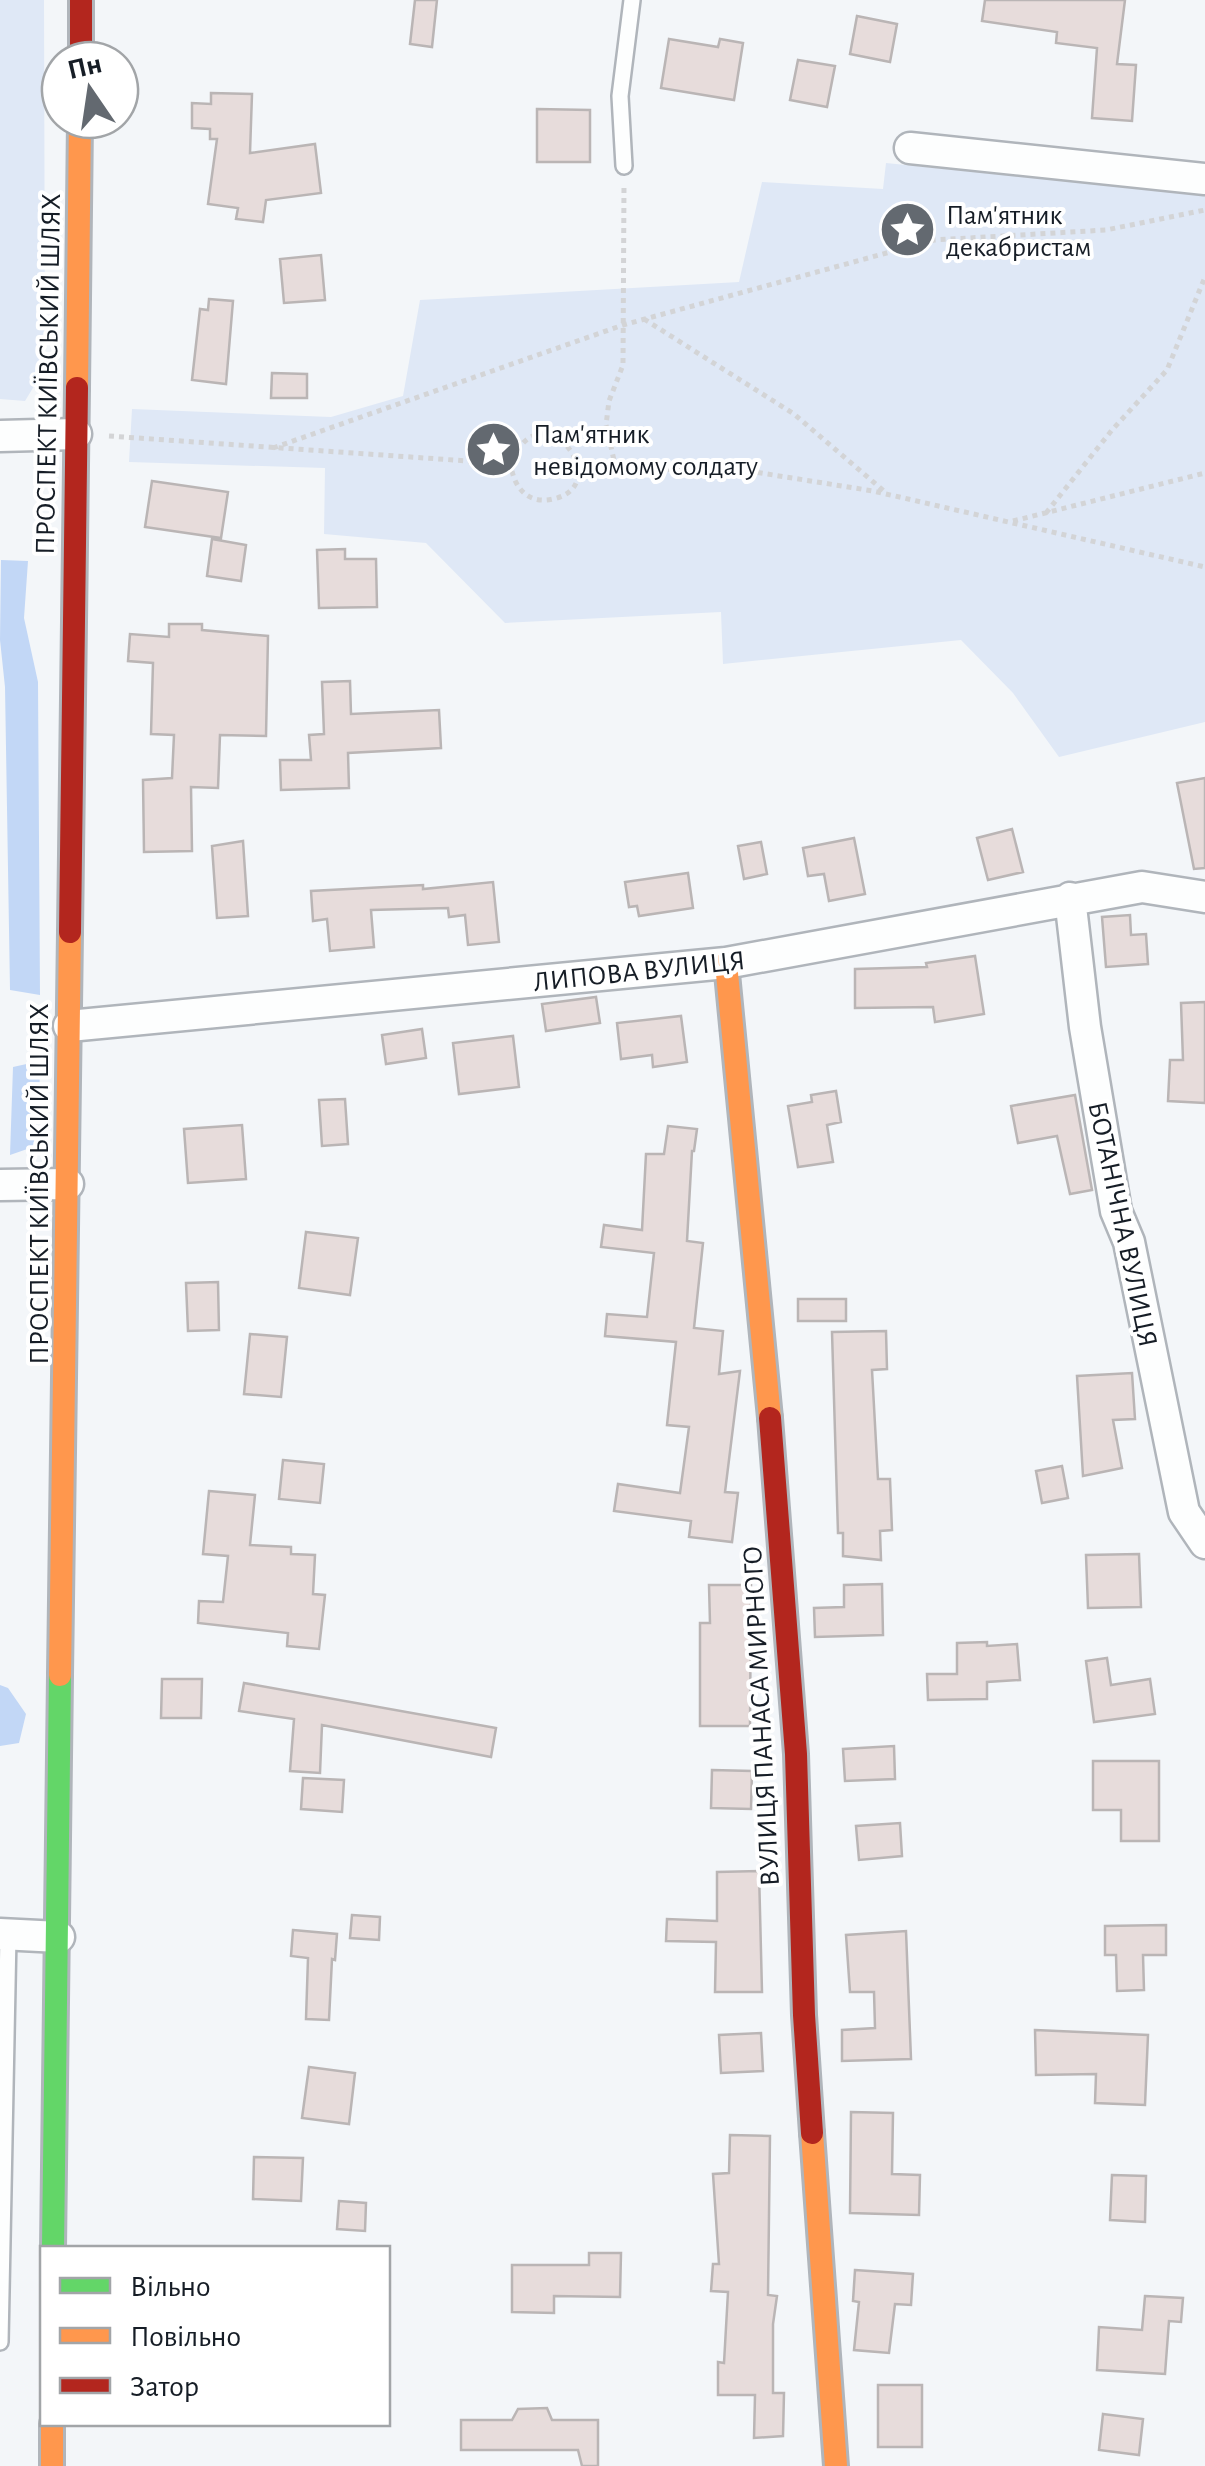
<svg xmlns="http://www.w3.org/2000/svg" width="1205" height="2466" font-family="'Alegreya Sans',sans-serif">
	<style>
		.green { fill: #dfe8f6 }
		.forest { fill: #c2d7f6 }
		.building { fill: #e7dcdb; stroke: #bab5b5; stroke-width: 2.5 }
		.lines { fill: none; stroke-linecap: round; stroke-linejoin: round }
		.lane-casing { stroke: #b0b5bb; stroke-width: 20 }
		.street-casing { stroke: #b0b5bb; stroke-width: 35 }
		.fast-casing { stroke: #b0b5bb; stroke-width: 28 }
		.slow-casing { stroke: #b0b5bb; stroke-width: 28 }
		.jam-casing { stroke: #b0b5bb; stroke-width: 28 }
		.path { stroke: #d3d4d6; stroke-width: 5; stroke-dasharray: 5 5; stroke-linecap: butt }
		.lane { stroke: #fdfefe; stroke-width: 15 }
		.street { stroke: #fdfefe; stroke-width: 30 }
		.fast { stroke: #63d668; stroke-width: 22 }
		.slow { stroke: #ff974d; stroke-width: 22 }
		.jam { stroke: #b3261e; stroke-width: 22 }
		.labels { text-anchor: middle; stroke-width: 8; stroke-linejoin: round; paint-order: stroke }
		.poi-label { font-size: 28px; fill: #161d26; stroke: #fff; text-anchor: start }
		.street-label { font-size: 28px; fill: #161d26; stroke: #fff }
	</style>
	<rect width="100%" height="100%" fill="#f3f6f9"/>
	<path class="green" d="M0 0H44L45 368 25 401 0 399Z
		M886 163 1205 195V722L1059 757 1013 693 961 640 723 664 721 612 505 623 426 543 324 534 325 468 129 462 132 409 331 417 403 396 420 300 739 282 762 182 883 189Z"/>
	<path class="forest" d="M1 560 28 561 24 618 38 682 40 995 10 990 5 687 0 640Z
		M40 1061 39 1111 33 1147 10 1155 13 1067Z
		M0 1685 8 1688 26 1714 19 1743 0 1746Z"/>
	<path class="building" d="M415 0H437L432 47 410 44Z
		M985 0H1125L1117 64 1136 65 1132 121 1092 118 1097 48 1056 43 1057 32 982 21Z
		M857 16 897 24 890 62 850 54Z
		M669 39 718 47 720 39 743 43 734 100 661 88Z
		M798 60 835 66 827 107 790 100Z
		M211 93 252 94 250 153 315 144 321 193 266 200 263 222 236 219 238 208 208 204 217 139H210V129L192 128V103L211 104Z
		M537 109 590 110V162H537Z
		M321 255 325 300 284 303 280 259Z
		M209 299 233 301 226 384 192 380 200 309 208 310Z
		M272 373 307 374V398H271Z
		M152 481 228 492 221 538 145 527Z
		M212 539 246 545 241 581 207 576Z
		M345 549V559H376L377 607 319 608 317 550Z
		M169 624H202V630L268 636 266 736 220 735 218 788 191 787 192 851 144 852 143 780 172 778 174 735 151 734 153 663 128 661 130 634 169 637Z
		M350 681 351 714 439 710 441 748 348 753 349 788 281 790 280 760H311L309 735 324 734 322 682Z
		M1205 778V868L1194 869 1177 783Z
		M1012 829 1023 872 988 880 977 838Z
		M854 838 865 894 829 901 824 874 808 876 803 848Z
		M243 841 248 916 217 918 212 846Z
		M761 842 767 874 744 879 738 846Z
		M688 873 693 908 639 916 637 906 629 907 625 882Z
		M493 882 499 942 468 945 465 915 449 917 448 908 371 910 374 947 330 951 327 919 313 921 311 891 423 885V889Z
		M1130 915 1131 935 1146 934 1148 964 1106 967 1102 917Z
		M975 956 984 1014 935 1022 933 1007 855 1008V969L927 967 926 963Z
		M596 997 600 1023 546 1031 542 1004Z
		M1205 1002V1103L1168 1101 1170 1060H1183L1181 1003Z
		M681 1016 687 1062 653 1067 652 1055 621 1059 617 1023Z
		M422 1029 426 1058 386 1064 382 1035Z
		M513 1036 519 1087 459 1094 453 1043Z
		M836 1091 841 1122 827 1125 833 1162 798 1167 788 1106 812 1102 811 1095Z
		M1075 1095 1092 1190 1070 1194 1057 1136 1018 1143 1011 1106Z
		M345 1099 348 1144 322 1146 319 1100Z
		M242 1125 246 1179 188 1183 184 1129Z
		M668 1126 697 1129 694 1151H692L687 1241 703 1243 694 1328 723 1331 719 1374 740 1371 725 1492 738 1493 732 1542 689 1537 691 1521 614 1511 618 1484 680 1493 689 1427 667 1425 676 1342 605 1336 607 1314 647 1317 654 1253 601 1247 604 1225 642 1230 646 1154H664Z
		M306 1232 358 1238 350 1295 299 1288Z
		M218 1282 219 1330 188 1331 186 1283Z
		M798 1299H846V1321H798Z
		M886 1331 887 1369 872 1370 878 1479H890L892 1530 880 1531 881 1560 843 1556V1533H838L832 1332Z
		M250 1334 287 1337 281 1397 244 1394Z
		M1132 1373 1135 1419 1113 1420 1122 1468 1083 1476 1077 1376Z
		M283 1460 324 1464 320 1503 279 1499Z
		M1062 1466 1068 1498 1042 1503 1036 1471Z
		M209 1491 255 1495 250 1545 291 1547V1554L315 1555 313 1594 325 1595 319 1649 287 1646 288 1633 198 1623 199 1601 223 1602 228 1556 203 1554Z
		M1139 1554 1141 1607 1088 1608 1086 1555Z
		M882 1584 883 1635 815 1637 814 1608 844 1607V1585Z
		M709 1585H751L750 1726H700V1623H710Z
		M987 1642V1646L1017 1644 1020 1680 987 1682V1699L928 1700 927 1674H957V1643Z
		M1107 1658 1111 1685 1150 1679 1155 1714 1094 1722 1086 1661Z
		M162 1679H202L201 1718H161Z
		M244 1683 496 1728 491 1757 322 1725 320 1773 290 1771 294 1719 239 1711Z
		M894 1746 895 1779 845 1781 843 1749Z
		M1093 1761H1159V1841H1121V1810H1093Z
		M712 1770 752 1771 751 1809 711 1808Z
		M303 1778 344 1780 342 1812 301 1809Z
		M900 1823 902 1856 859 1860 856 1826Z
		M759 1871 762 1992H715L716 1942 666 1941 667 1919 717 1921V1872Z
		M352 1915 380 1917 379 1940 350 1938Z
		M1166 1925V1955H1143L1144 1990 1117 1991 1116 1955H1105V1926Z
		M293 1930 337 1934 335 1960 332 1959 329 2020 306 2019 308 1958 291 1956Z
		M906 1931 911 2059 842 2061V2030L875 2028 874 1992H850L846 1935Z
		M1035 2030 1148 2035 1145 2105 1095 2103 1096 2074 1036 2075Z
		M761 2033 763 2071 721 2073 719 2035Z
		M309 2067 355 2073 349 2124 302 2118Z
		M851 2112 893 2113 892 2174 920 2175 919 2215 850 2213Z
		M730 2135 770 2136 768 2295 777 2296 773 2324V2393H784L783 2436 754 2438 755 2395H718V2362L724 2363 728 2292 711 2291 713 2264H719L713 2174 729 2173Z
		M254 2157 303 2158 301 2201 253 2199Z
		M1112 2175 1146 2176 1145 2222 1110 2220Z
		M339 2201 366 2203 365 2231 337 2229Z
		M589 2253H621L620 2297 554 2296V2313L512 2312V2265H589Z
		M855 2270 913 2274 911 2305 895 2304 889 2353 854 2350 859 2302 853 2301Z
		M1145 2296 1183 2298 1181 2322 1169 2321 1165 2374 1097 2370 1099 2327 1142 2330Z
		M878 2385H922V2447H878Z
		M547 2408 552 2420H598V2466H582L578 2450H461V2420H512L518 2409Z
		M1103 2414 1143 2419 1139 2455 1099 2450Z"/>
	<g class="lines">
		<defs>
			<path id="lane" d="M624 166 620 96 632 0
				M0 2342 8 1935"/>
			<path id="street" d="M910 148 1205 179
				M0 436 76 434
				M1070 898 1085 1027 1116 1211 1129 1242 1184 1512 1205 1543
				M69 1026 726 963 1142 887 1205 897
				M0 1185 68 1184
				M0 1934 59 1937"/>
			<path id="fast" d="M53 2248 60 1675"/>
			<path id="slow" d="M77 388 80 120
				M726 963 770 1418
				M60 1675 70 932
				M812 2133 836 2466
				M52 2424V2466"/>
			<path id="jam" d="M81 0V60
				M70 932 77 388
				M770 1418 796 1754 804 2015 812 2133"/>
		</defs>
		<use href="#lane" class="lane-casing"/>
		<use href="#street" class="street-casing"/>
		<use href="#fast" class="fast-casing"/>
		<use href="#slow" class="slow-casing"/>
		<use href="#jam" class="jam-casing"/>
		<path class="path" d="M644 319 794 414 885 492
			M109 436 511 464C513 487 528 505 553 499 618 485 540 385 511 464
			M273 448 623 325 934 240 1106 230 1205 210
			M616 469 606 425 609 401 623 365 624 184
			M578 470 736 469 873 491 1205 567
			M1046 513 1112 430 1167 370 1205 277
			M1013 521 1205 473"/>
		<use href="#lane" class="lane"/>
		<use href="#street" class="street"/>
		<use href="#fast" class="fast"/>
		<use href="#slow" class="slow"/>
		<use href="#jam" class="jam"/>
	</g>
	<defs>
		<symbol id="sight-disc" viewBox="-11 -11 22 22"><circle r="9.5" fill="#636970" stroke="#fff"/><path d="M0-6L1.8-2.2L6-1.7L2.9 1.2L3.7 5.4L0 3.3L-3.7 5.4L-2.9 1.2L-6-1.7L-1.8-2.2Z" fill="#fff"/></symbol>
	</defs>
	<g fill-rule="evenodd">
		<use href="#sight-disc" x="876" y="198" width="63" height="63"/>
		<use href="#sight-disc" x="462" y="418" width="63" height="63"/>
	</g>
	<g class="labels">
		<g class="poi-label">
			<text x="946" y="224">Пам'ятник<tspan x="946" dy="32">декабристам</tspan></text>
			<text x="533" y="443">Пам'ятник<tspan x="533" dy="32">невідомому солдату</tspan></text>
		</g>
		<g class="street-label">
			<text transform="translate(47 374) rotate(-89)" y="10">ПРОСПЕКТ КИЇВСЬКИЙ ШЛЯХ</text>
			<text transform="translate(639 970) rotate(-6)" y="10">ЛИПОВА ВУЛИЦЯ</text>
			<text transform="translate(38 1184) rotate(-90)" y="10">ПРОСПЕКТ КИЇВСЬКИЙ ШЛЯХ</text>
			<text transform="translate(1124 1224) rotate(78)" y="10">БОТАНІЧНА ВУЛИЦЯ</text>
			<text transform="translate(760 1716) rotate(-93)" y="10">ВУЛИЦЯ ПАНАСА МИРНОГО</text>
		</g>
	</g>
	<rect x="40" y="2246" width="350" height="180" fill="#ffffff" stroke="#a2a5a8" stroke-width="2.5"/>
	<rect x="60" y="2278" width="50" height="15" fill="#63d668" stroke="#a2a5a8" stroke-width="2.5"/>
	<text x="130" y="2296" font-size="30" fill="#161d26">Вільно</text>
	<rect x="60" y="2328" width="50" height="15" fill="#ff974d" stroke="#a2a5a8" stroke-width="2.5"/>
	<text x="130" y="2346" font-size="30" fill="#161d26">Повільно</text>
	<rect x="60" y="2378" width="50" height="15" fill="#b3261e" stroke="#a2a5a8" stroke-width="2.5"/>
	<text x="130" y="2396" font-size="30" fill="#161d26">Затор</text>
	<g transform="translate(90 90) rotate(347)"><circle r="48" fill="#ffffff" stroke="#a2a5a8" stroke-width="2.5"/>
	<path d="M0-8L18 38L0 25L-18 38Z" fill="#636970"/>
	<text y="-15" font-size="28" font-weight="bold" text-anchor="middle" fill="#161d26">Пн</text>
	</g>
</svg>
